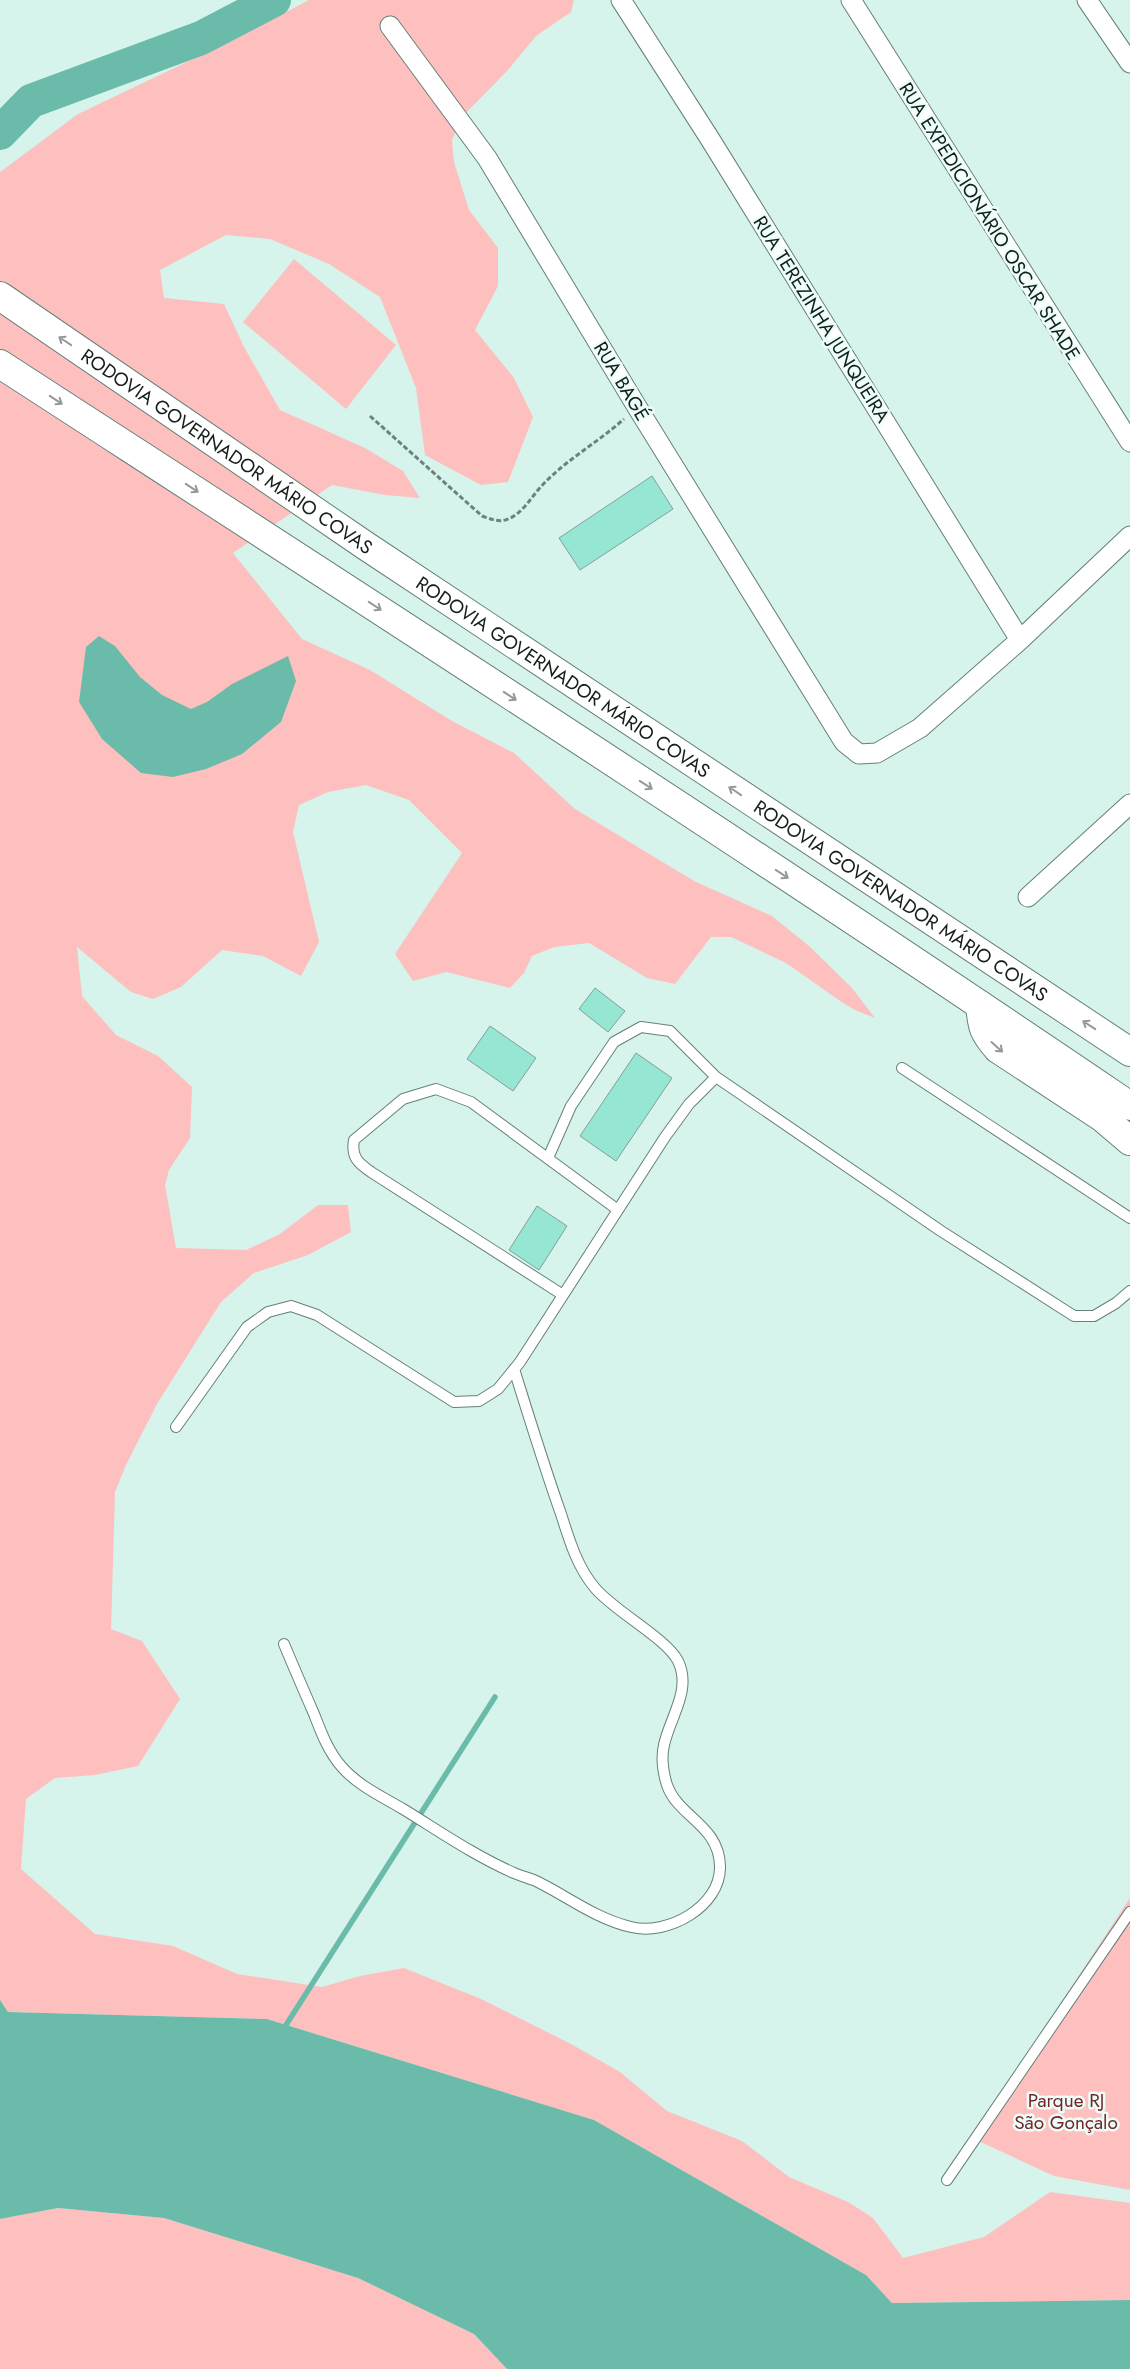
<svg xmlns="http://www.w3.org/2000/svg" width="1130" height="2369" font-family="Jost,sans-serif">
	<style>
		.green { fill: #fec0be }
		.water { fill: #6bbbaa }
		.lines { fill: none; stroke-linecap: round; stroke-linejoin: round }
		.stream { stroke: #6bbbaa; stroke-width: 5.5 }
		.river { stroke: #6bbbaa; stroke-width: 34 }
		.building { fill: #96e6d4; stroke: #849f99 }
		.lane-casing { stroke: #66807a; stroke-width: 12 }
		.street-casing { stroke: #66807a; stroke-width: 21 }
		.highway-casing { stroke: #66807a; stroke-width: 30 }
		.path { stroke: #6e827d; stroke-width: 3; stroke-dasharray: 5 2.5; stroke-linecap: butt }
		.lane { stroke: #fff; stroke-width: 10 }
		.street { stroke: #fff; stroke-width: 19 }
		.highway { stroke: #fff; stroke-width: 28 }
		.oneway { stroke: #959a99 }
		.labels { text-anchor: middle; stroke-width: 5; stroke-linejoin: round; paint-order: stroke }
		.street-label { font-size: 19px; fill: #141f1c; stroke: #ecfef9 }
		.park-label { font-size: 19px; fill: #752528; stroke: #ecfef9 }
	</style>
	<rect width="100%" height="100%" fill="#d6f3ec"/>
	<path class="green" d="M309 0H574L571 12 536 36 508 70 463 116 452 140 454 162 469 210 498 248V286L475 330 514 378 533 417 508 482 481 485 425 455 416 388 380 297 329 264 270 239 226 235 160 270 164 298 224 304 244 347 280 410 365 448 403 471 420 498 385 495 332 485 233 553 302 639 370 670 452 721 514 753 575 809 694 881 772 916 809 946 852 988 875 1018 857 1011 843 1003 786 963 731 937H711L675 984 647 978 589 943 554 947 532 956 524 973 510 988 446 972 413 981 395 954 462 853 409 800 366 785 328 792 299 805 293 832 319 942 301 976 263 956 222 950 181 987 153 999 131 992 77 947 82 996 116 1035 158 1056 192 1087 190 1138 169 1170 165 1185 176 1248 246 1250 280 1234 318 1205H348L351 1232 308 1255 254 1273 221 1302 157 1404 126 1465 115 1492 111 1629 142 1641 180 1699 138 1766 95 1775 55 1778 26 1799 21 1869 95 1934 173 1946 237 1974 322 1987 360 1976 404 1968 481 1999 571 2044 620 2072 667 2111 742 2141 789 2177 848 2202 873 2218 903 2258 984 2237 1050 2192 1130 2203V2300L892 2303 866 2275 594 2120 267 2019 8 2012 0 2000V172L78 114 235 39Z
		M294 259 396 345 346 409 243 322Z
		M1130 1898V2190L1054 2176 972 2138Z
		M58 2208 164 2218 358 2278 474 2334 507 2369H0V2219Z"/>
	<path class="water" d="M99 636 115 646 140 677 162 695 191 709 207 702 232 684 288 656 296 681 281 722 242 754 206 769 173 777 141 773 102 739 79 702 86 647Z
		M0 2000 8 2012 267 2019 594 2120 866 2275 892 2303 1130 2300V2369H507L474 2334 358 2278 164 2218 58 2208 0 2219Z"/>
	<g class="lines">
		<path class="stream" d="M286 2025 495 1697"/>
		<path class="river" d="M0 133 31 101 201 38 274 0"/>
	</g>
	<path class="building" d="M652 476 673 509 580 570 559 538Z
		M595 988 625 1011 608 1032 579 1009Z
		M490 1026 536 1058 513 1091 467 1059Z
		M636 1053 672 1078 616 1161 580 1136Z
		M537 1206 567 1226 539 1270 509 1250Z"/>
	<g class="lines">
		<defs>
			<path id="lane" d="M902 1068 1130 1218
				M548 1158 571 1106 614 1042 641 1027 670 1031 716 1077
				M563 1295 371 1172C358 1163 351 1157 354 1140L403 1099 436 1089 471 1102 618 1210
				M176 1427 247 1327 268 1312 291 1306 317 1315 454 1402 479 1401 498 1389 520 1362 665 1137 689 1104 716 1077 941 1231 1074 1316H1094L1116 1303 1130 1291
				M284 1644C294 1668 304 1691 314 1714 321 1732 328 1751 341 1766 357 1785 381 1796 403 1809 439 1831 475 1856 514 1873 521 1876 529 1878 536 1881 567 1896 596 1919 631 1927 667 1936 721 1907 720 1866 719 1825 678 1817 667 1785 663 1773 661 1757 664 1745 670 1717 692 1690 678 1661 666 1638 614 1611 595 1588 577 1567 569 1539 561 1514 544 1466 529 1417 514 1369
				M947 2180 1130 1912"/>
			<path id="street" d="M621 0 710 139 1020 640
				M851 0 1130 442
				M1087 0 1130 63
				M390 26 487 158 637 407 844 742 859 754 877 753 920 728 1020 640 1130 536
				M1028 897 1130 804"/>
			<g id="highway">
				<path id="s1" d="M0 296 366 546 1130 1052"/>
				<path d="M0 364C378 609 757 853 1130 1106"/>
				<path d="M980 1005C982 1027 983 1032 998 1049L1103 1118 1130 1141"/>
			</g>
		</defs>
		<use href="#lane" class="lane-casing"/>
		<use href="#street" class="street-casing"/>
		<use href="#highway" class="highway-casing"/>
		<path class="path" d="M370 416 482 516C491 519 499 523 508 519 521 514 529 501 538 490 562 462 596 444 624 419"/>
		<use href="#lane" class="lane"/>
		<use href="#street" class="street"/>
		<use href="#highway" class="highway"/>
	</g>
	<defs><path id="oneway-shaft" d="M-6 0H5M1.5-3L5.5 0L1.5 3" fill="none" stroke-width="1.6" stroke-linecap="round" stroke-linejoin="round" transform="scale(1.25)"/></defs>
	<g class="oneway">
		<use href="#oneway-shaft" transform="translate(65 341) rotate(-146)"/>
		<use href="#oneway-shaft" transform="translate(56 400) rotate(33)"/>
		<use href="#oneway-shaft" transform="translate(192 488) rotate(33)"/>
		<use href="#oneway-shaft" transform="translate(375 606) rotate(33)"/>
		<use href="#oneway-shaft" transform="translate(510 696) rotate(33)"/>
		<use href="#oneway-shaft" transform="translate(646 785) rotate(33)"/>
		<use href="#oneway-shaft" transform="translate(735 791) rotate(-146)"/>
		<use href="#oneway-shaft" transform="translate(782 874) rotate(33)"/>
		<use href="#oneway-shaft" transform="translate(1089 1025) rotate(-147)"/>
		<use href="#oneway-shaft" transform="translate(997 1047) rotate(42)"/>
	</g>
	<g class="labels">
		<g class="street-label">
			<text transform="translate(990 221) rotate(58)" y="7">RUA EXPEDICIONÁRIO OSCAR SHADE</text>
			<text transform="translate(822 319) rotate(58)" y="7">RUA TEREZINHA JUNQUEIRA</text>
			<text transform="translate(622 381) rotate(59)" y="7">RUA BAGÉ</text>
			<text dy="7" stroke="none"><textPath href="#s1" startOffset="275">RODOVIA GOVERNADOR MÁRIO COVAS</textPath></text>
			<text dy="7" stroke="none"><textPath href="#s1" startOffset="680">RODOVIA GOVERNADOR MÁRIO COVAS</textPath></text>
			<text dy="7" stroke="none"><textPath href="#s1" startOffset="1085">RODOVIA GOVERNADOR MÁRIO COVAS</textPath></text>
		</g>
		<g class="park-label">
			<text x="1066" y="2107">Parque RJ<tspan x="1066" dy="22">São Gonçalo</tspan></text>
		</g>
	</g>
</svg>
